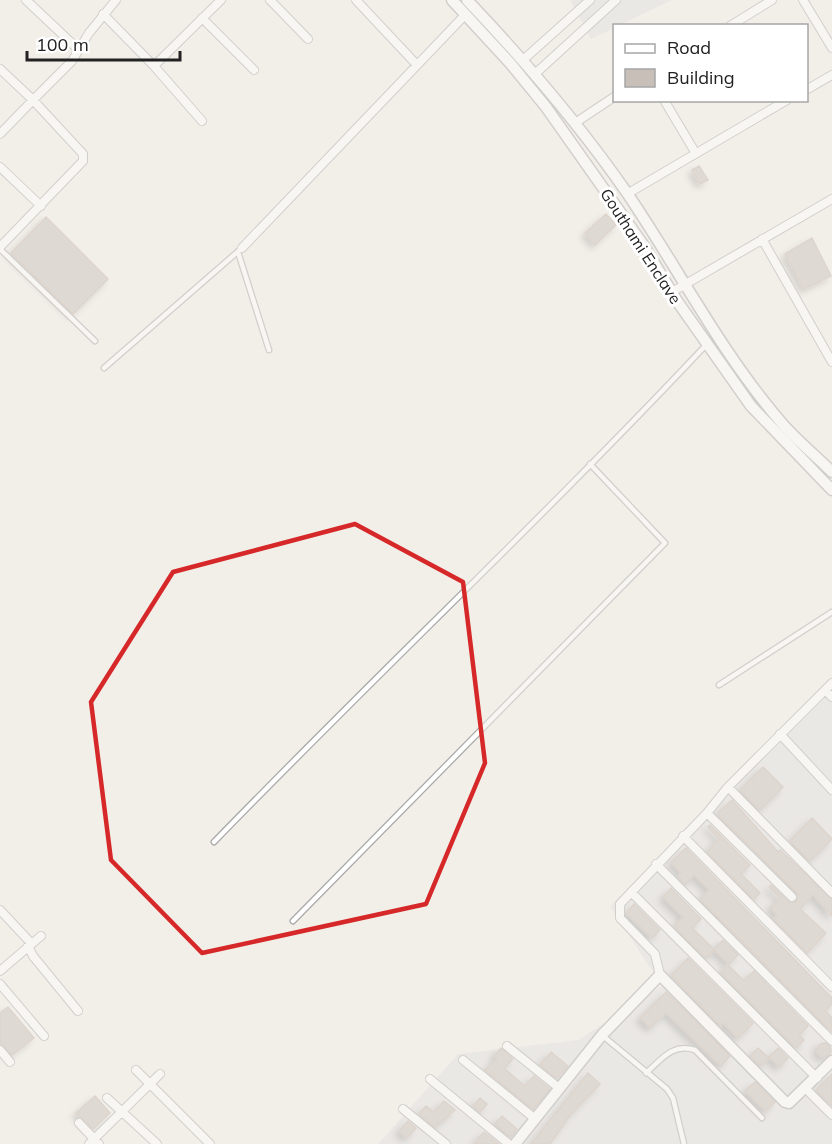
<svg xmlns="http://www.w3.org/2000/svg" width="832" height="1144" font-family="Mulish,sans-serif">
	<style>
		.residential { fill: #e0dfdf }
		.building { fill: #c7bfb8; stroke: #c4b6ab; stroke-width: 1.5; filter: url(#shadow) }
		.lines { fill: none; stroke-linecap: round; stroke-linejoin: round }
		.service-casing { stroke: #a9a9a9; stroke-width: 7 }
		.minor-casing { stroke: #a9a9a9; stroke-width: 10 }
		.tertiary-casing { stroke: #a9a9a9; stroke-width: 13 }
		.service { stroke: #fff; stroke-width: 4.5 }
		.minor { stroke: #fff; stroke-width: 8 }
		.tertiary { stroke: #fff; stroke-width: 10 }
		.marked { fill: none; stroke: #d62828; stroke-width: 4.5; stroke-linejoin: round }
		.labels { text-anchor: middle; stroke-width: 6; stroke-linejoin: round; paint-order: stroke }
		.street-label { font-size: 16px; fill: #222; stroke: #fff }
	</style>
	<defs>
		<filter id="shadow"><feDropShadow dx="-4" dy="4" stdDeviation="3" flood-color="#0004"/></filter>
	</defs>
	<rect width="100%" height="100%" fill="#f2efe9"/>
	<path class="residential" d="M570 0H672L591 39Z
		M832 689V1144H378L458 1054 578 1040 662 986 610 906Z"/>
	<path class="building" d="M699 166 708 180 700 184 692 170Z
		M606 214 616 225 595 245 585 233Z
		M46 217 108 279 73 314 11 253Z
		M812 238 831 276 804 289 785 254Z
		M763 767 783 787 760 810 740 790Z
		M732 800 778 852 780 850 832 899V916L813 895 800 909 826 933 807 953 774 919 777 915 770 908 780 898 769 887 771 885 790 903 797 901V893L719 816 718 813Z
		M812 818 832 839 810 861 790 841Z
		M710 825 750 865 741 874 760 893 754 899 707 852 719 839 708 827Z
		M686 848 832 998V1004L825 1011 832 1018V1032L700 899 709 890 694 875 685 885 678 877 681 873 671 862Z
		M671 888 701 919 692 928 714 949 723 940 738 955 729 964 714 950 706 958 674 926 683 917 663 897Z
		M634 904 660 930 652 938 626 913Z
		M688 958 753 1023 738 1038 723 1023 721 1026 671 976Z
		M728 965 744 981 754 971 808 1026 799 1035 804 1040 796 1048 721 973Z
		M666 992 730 1056 721 1066 666 1013 650 1028 640 1018Z
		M8 1007 34 1038 12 1055 0 1044V1013Z
		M817 1050a7 7 0 1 1 14 0a7 7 0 1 1-14 0Z
		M501 1048 513 1059 504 1068 525 1086 534 1076 550 1089 533 1109 485 1070 497 1059 494 1056Z
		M758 1048 769 1058 761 1066 750 1056Z
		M778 1048 788 1058 779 1067 769 1057Z
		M551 1052 568 1066 557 1078 540 1065Z
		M588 1073 600 1084 571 1114 550 1144H531Z
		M832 1074V1106L816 1090Z
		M755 1082 775 1102 766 1111 745 1091Z
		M95 1096 110 1113 93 1129 76 1113Z
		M480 1098 487 1104 480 1112 473 1106Z
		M444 1101 455 1110 435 1127 419 1114 426 1106 434 1112Z
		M502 1116 517 1129 511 1137 495 1124Z
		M408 1121 416 1128 407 1138 399 1131Z
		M484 1132 487 1134 499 1144H474Z"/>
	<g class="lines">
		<defs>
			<path id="service" d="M0 249 95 341
				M238 252 269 350
				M104 368 242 248
				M719 685 832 612
				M214 842C376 675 546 515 706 345
				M293 921 665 543 590 464
				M603 1036 667 1089 673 1098 684 1144
				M646 1073C662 1059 672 1043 695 1050L762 1118"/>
			<path id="minor" d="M26 0 79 50
				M270 0 308 39
				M356 0 417 65
				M803 0 832 48
				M103 14 154 66 202 121
				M202 18 254 70
				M730 26 772 0
				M523 60 590 0
				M154 66 221 0
				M0 69 33 100 0 134
				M536 73 616 0
				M806 90 832 75
				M664 100 695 152
				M575 123 614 97
				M0 167 41 206
				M627 194 787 100
				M762 239 832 362
				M0 247 83 161V154L33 100 72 61 89 33 116 0
				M242 248 465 15
				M672 292 832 199
				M825 690 832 697
				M780 734 832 790
				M728 787 832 893
				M707 813 792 897
				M683 836 832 987
				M656 864 832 1041
				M631 892 817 1078
				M0 910 31 943
				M28 946 33 956 78 1011
				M0 971 41 936
				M660 975 655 954 620 918V904L707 813 728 787 832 683
				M0 984 44 1036
				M507 1046 559 1088
				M0 1050 10 1062
				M463 1060 534 1118
				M136 1070 210 1144
				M430 1079 509 1144
				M806 1089 832 1115
				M107 1098 157 1144
				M403 1109 446 1144
				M79 1123 99 1144
				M89 1144 160 1074"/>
			<path id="tertiary" d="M452 0 510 63 546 107 644 246 677 301 751 406 832 490
				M467 0C525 61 579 124 627 193 678 268 720 351 780 421 795 439 815 455 832 472
				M515 1144 602 1035 660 975 785 1102 789 1103 832 1061"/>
		</defs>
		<use href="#service" class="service-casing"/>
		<use href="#minor" class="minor-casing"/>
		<use href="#tertiary" class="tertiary-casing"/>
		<use href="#service" class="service"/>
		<use href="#minor" class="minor"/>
		<use href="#tertiary" class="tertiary"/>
	</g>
	<path d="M0 0H832V1144H0ZM355 524 463 582 485 763 426 904 202 953 111 860 91 702 173 572Z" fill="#f2efe9" fill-opacity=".55" fill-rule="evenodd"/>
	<path class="marked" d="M355 524 463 582 485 763 426 904 202 953 111 860 91 702 173 572Z"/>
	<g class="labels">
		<g class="street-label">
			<text transform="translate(641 246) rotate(57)" y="6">Gouthami Enclave</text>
		</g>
	</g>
	<rect x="613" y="24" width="195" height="78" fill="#ffffff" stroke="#a7a7a7" stroke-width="1.5"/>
	<rect x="625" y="44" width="30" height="9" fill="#ffffff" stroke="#a7a7a7" stroke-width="1.5"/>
	<text x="667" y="54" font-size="18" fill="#222222">Road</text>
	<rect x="625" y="69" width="30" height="18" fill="#c7bfb8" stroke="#a7a7a7" stroke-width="1.5"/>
	<text x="667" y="84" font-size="18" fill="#222222">Building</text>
	<path d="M27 51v9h153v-9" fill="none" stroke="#222222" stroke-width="3"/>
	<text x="36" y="51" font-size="18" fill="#222222" stroke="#ffffff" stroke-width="4.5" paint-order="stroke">100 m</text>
</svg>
